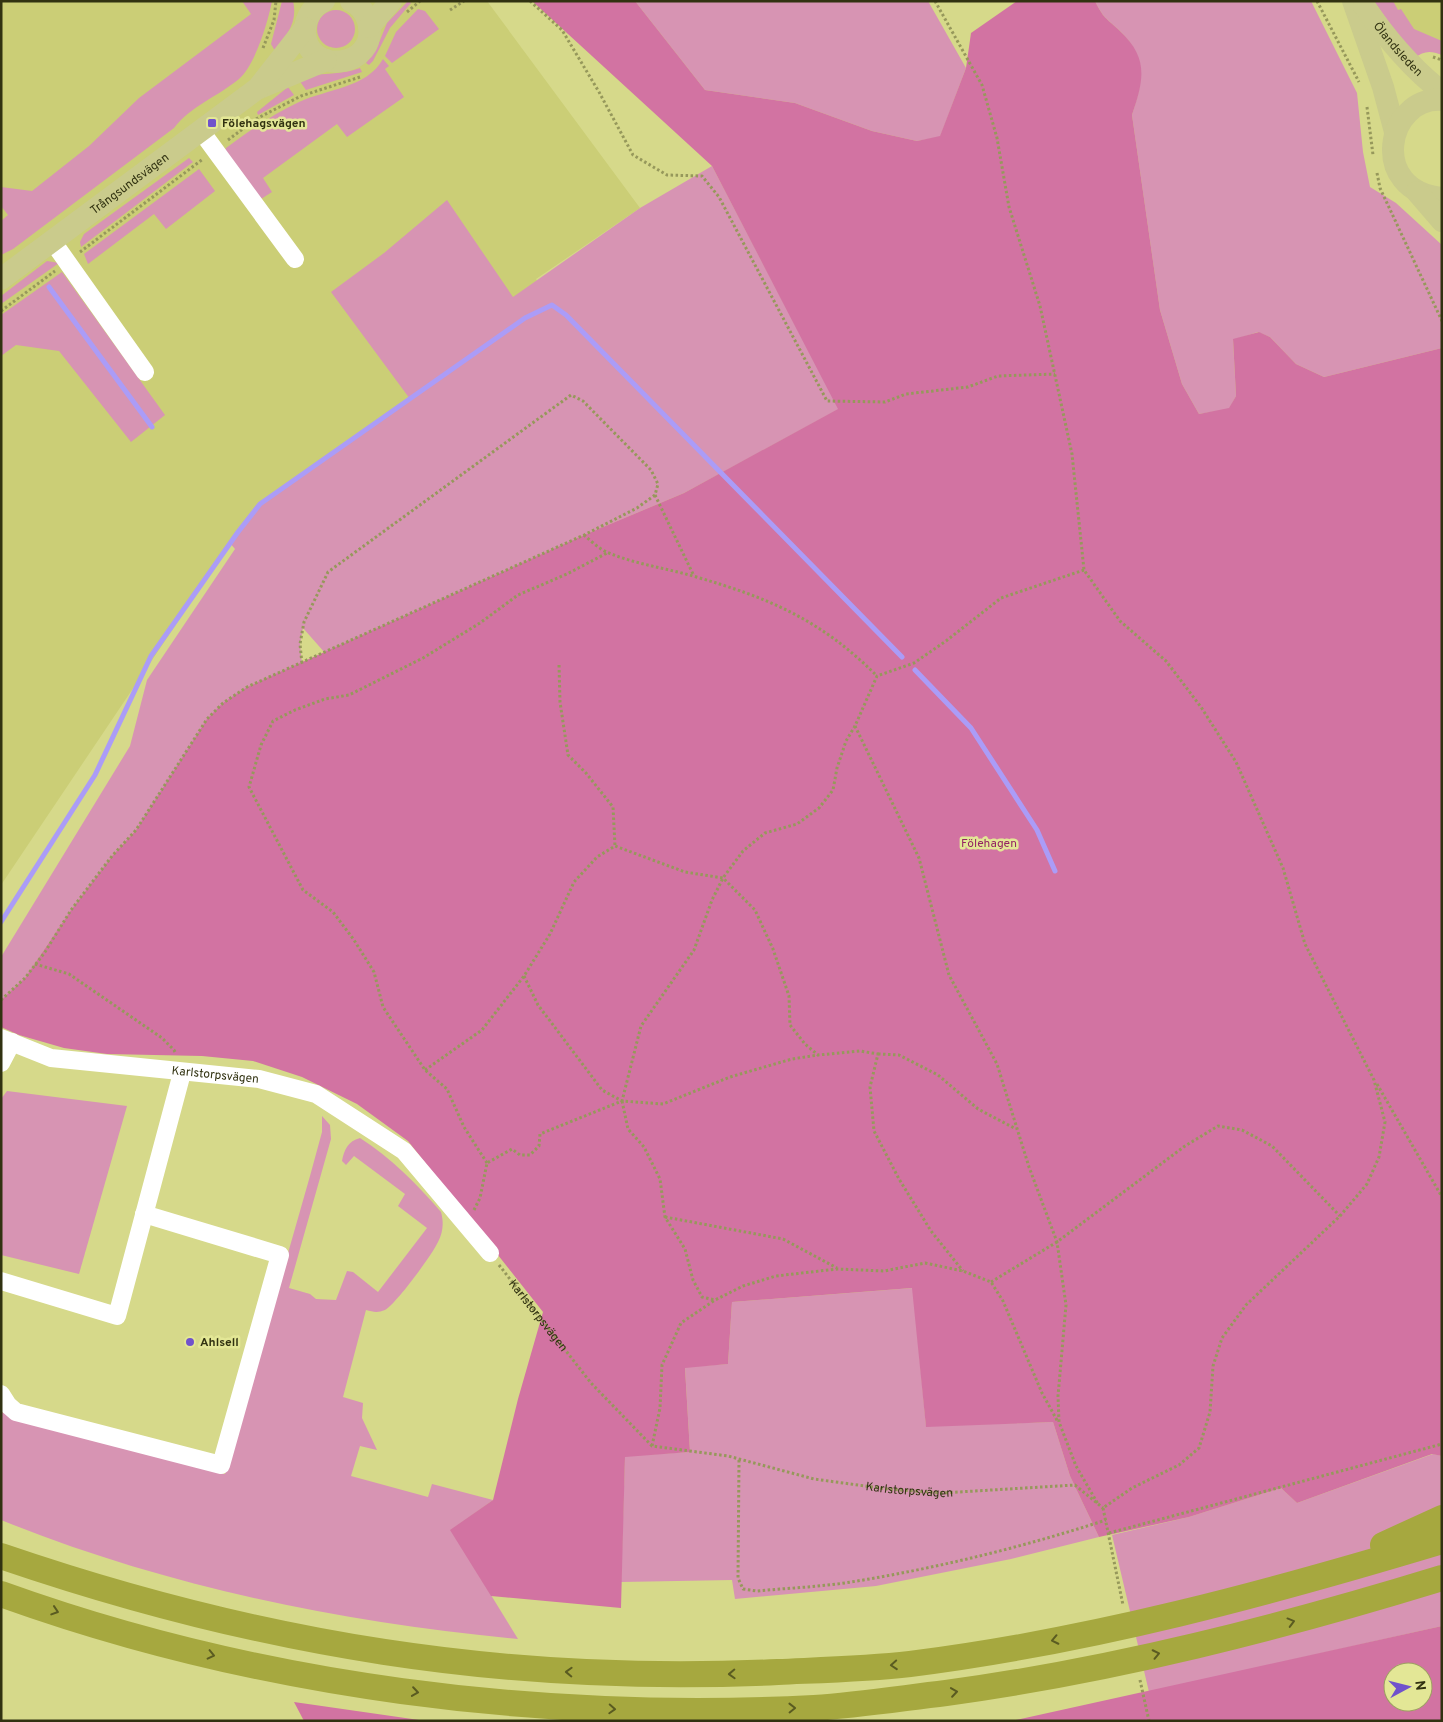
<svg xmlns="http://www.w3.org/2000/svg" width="1443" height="1722" font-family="Overpass,sans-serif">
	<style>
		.built { fill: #cbce76 }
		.green { fill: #d794b3 }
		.forest { fill: #d273a2; fill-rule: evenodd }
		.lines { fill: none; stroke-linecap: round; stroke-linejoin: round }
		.stream { stroke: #ab9cf7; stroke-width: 5 }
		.path { stroke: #96985b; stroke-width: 3; stroke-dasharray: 2.5 2.5; stroke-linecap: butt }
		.minor { stroke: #fff; stroke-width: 18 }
		.major { stroke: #cacb8c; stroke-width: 22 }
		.highway { stroke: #a6a83f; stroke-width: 26 }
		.oneway { stroke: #5a5b21 }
		.poi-dot { fill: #7052cc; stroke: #e3e796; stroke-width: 2 }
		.labels { text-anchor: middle; stroke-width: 5; stroke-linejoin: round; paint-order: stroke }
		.street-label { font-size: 12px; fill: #313211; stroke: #e3e796 }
		.poi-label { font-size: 12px; font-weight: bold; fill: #313211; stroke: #e3e796; text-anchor: start }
		.park-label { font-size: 12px; fill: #942363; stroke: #e3e796 }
	</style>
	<rect width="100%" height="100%" fill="#d6d98a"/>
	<path class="built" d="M1 1H487L640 208 536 279 552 305 238 532 1 885Z
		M1374 1H1442V55L1432 51 1423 52 1414 58Z"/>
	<path class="green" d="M242 1H272C268 22 255 65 239 79 217 97 191 106 174 128L13 249 1 255V221L8 215 1 206V187L32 191 89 146 139 98 251 14Z
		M282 1H293C298 23 287 34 275 51L271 44Z
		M408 1 411 3 390 28 373 61 369 65 366 63 376 50 387 23Z
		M635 1H928L966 68 940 137 917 141 872 131 795 103 705 90Z
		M1095 1H1311L1357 93 1363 152 1370 187 1396 203 1442 245V348L1324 377 1296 364 1270 337 1258 332 1233 340 1236 396 1229 409 1199 414 1182 384 1160 310 1132 115C1143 80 1148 58 1119 30 1105 17 1104 19 1095 1Z
		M1374 1H1393L1398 10 1401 9 1414 29 1442 41V55C1430 50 1424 51 1414 58Z
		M418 9 425 11 439 29 392 63 385 56 396 32Z
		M317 29a19 19 0 1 1 38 0a19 19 0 1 1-38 0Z
		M383 59 389 66 385 69 404 97 347 137 337 124 263 178 272 192 261 199 224 154 226 148C250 130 272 115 299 102 327 89 367 88 383 59Z
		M360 68 362 72 306 90 299 80C319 71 339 76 360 68Z
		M288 87 294 95 258 115 257 112Z
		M189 158 193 162 81 247 80 242 84 234Z
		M712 166 839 409 684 493 584 535 325 653 303 628 300 644 302 664 247 687 159 796 136 830 112 856 71 910 25 978 1 1000V957L130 746 147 680 235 549 230 543 260 504 410 399 331 292 384 253 447 200 513 297 640 208Z
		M199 169 215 191 166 229 154 214 88 264 84 254Z
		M47 261 59 263 1 304V296Z
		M62 272 165 415 131 442 59 351 16 345 1 356V315Z
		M7 1091 127 1106 79 1274 1 1255V1099Z
		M322 1116 330 1125 331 1139 289 1288 310 1294 316 1299 336 1300 347 1271 353 1272 378 1292 427 1228 398 1206 405 1194 354 1156 346 1165 342 1161C344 1150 348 1141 360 1138 391 1158 417 1184 441 1212 444 1223 443 1232 438 1242 432 1255 396 1304 385 1310 378 1313 373 1312 366 1310L343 1397 363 1403 362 1418 377 1450 360 1446 351 1476 428 1497 432 1484 493 1500 451 1530 518 1639C340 1622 167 1587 1 1520V1412L225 1474 310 1176 322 1132Z
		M913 1288 926 1426 1053 1422 1070 1476 1099 1537 1011 1559 876 1586 735 1599 732 1580 621 1582 625 1456 690 1452 685 1367 728 1364 732 1302Z
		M1433 1454 1442 1456V1626L1149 1692 1112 1535 1189 1517 1281 1488 1297 1503Z"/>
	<path class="forest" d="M532 1H635L705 90 795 103 872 131 917 141 940 136 966 68 971 33 1017 1H1095C1104 19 1105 17 1119 30 1149 58 1144 79 1132 115L1160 310 1182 384 1199 414 1229 408 1236 396 1233 339 1259 332 1270 337 1296 364 1324 377 1442 348V1456L1432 1454 1297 1503 1281 1488 1189 1517 1099 1537 1070 1476 1053 1422 926 1427 912 1288 732 1302 728 1364 685 1368 690 1452 625 1457 621 1608 491 1596 450 1530 493 1500 518 1399 543 1312 408 1141 357 1104 302 1077 253 1061 202 1056 107 1054 64 1048 19 1035 1 1027V1000L25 978 71 910 112 856 136 830 207 719 223 703 247 687 584 535 684 493 838 409 712 166Z
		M1442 1626V1721H1011ZM1393 1672H1423V1702H1393Z
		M294 1702 426 1721H304Z"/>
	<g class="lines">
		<path class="stream" d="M49 287 152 427
			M915 670 971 728 1037 830 1055 871
			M1 922 95 775 151 656 238 532 260 504 525 318 552 305 566 315 902 657"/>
		<g class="path">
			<path d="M530 1 562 30 599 92 633 155 667 175 702 176 719 197 827 401 885 402 906 394 968 387 998 376 1055 374"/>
			<path d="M935 1 982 85 997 138 1009 207 1040 306 1072 454 1084 570 1120 621 1166 661 1201 707 1236 762 1283 868 1305 944 1374 1080 1385 1122 1379 1157 1367 1184 1340 1216 1246 1305 1222 1338 1213 1366 1210 1412 1199 1448 1179 1465 1132 1488 1103 1508"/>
			<path d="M1317 1 1359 82"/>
			<path d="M450 10 464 1"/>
			<path d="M407 12 420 1"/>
			<path d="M263 48 274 20 276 1"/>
			<path d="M1433 57 1442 60"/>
			<path d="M1367 107 1373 155"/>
			<path d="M228 140 256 119 301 96 360 77"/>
			<path d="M1377 173 1380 188 1442 321"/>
			<path d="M80 252 203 159"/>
			<path d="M1 311 55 271"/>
			<path d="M655 495 694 576"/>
			<path d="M584 535C591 541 600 550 609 553 635 564 665 568 693 576 769 598 820 619 877 676"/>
			<path d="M1084 570 1001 598 946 641 914 663 877 676 855 726 919 858 949 975 997 1064 1029 1167 1057 1242 1066 1305 1058 1396 1059 1422 1076 1466 1098 1504"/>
			<path d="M559 665 560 702 568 755 586 773 613 807 615 846"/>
			<path d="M35 964 69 974 162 1038 174 1050 176 1054"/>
			<path d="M524 976 538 1005 602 1090 622 1101 663 1104 730 1077 792 1059 818 1055"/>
			<path d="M1 1000 25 978 45 952 71 910 112 856 136 830 207 719 223 703 247 687 584 535 637 508 655 495 658 484 651 470 583 401 571 395 328 572 304 622 300 644 302 664"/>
			<path d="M878 1054 899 1055 938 1075 978 1109 1016 1129"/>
			<path d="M425 1070 482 1030 524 976 550 934 574 882 597 857 615 846 685 872 723 878 755 910 773 949 789 996 790 1025 805 1044 818 1055 860 1051 878 1054 870 1087 874 1131 899 1179 931 1231 963 1271"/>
			<path d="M1377 1084 1442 1197"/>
			<path d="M622 1101 628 1129 644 1147 660 1179 665 1217 685 1249 693 1280 702 1297 715 1300"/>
			<path d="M487 1163 464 1127 447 1089 425 1070 383 1007 374 972 354 940 333 912 303 890 249 787 261 745 273 721 295 710 325 699 349 695 423 658 480 623 518 595 567 574 607 553"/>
			<path d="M474 1210 480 1198 487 1163 512 1149 520 1155H530L539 1146 540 1134 622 1101 641 1026 694 950 712 900 723 878 743 851 765 833 797 824 819 808 833 790 837 768 846 741 855 726"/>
			<path d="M665 1217 783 1239 837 1268"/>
			<path id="s1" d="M499 1265 591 1383 652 1446 728 1456 814 1479 887 1489 942 1493 1075 1485 1103 1508"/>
			<path d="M991 1282 1057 1242 1185 1146 1218 1126 1242 1130 1272 1146 1340 1216"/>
			<path d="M652 1446 660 1408 662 1365 681 1323 715 1300 743 1286 776 1276 837 1269 884 1271 925 1263 963 1271 991 1282 1003 1301 1042 1393 1058 1422"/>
			<path d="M739 1460 738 1578 743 1589 757 1591C788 1588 820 1587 851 1582 938 1568 1023 1547 1106 1520"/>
			<path d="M1103 1508 1123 1605"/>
			<path d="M1109 1533 1442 1444"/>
			<path d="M1140 1680 1149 1721"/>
		</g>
		<g class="minor">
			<path d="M201 131 295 259"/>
			<path d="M53 242 145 372"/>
			<path id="s2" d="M1 1038 51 1058 259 1079 316 1094 404 1151 490 1253"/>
			<path d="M1 1063 12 1042"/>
			<path d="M1 1281 117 1316 182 1073"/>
			<path d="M1 1394 8 1405 16 1412 221 1465 280 1255 144 1214"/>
		</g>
		<g class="major">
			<path d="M324 1C313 6 306 17 305 29 303 77 381 70 368 21 365 12 359 5 351 1"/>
			<path d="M1353 1 1383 87 1395 132"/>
			<path id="s3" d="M1364 6C1386 38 1411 68 1442 92"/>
			<path d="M369 27 391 1"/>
			<path d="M259 88 326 60"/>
			<path d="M1442 100C1386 96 1368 191 1442 198"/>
			<path d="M1417 192 1442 221"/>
			<path id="s4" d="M1 279 258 88 305 28"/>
		</g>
		<path class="highway" d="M1383 1545 1442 1518
			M1 1556C258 1644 506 1685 778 1672 822 1670 866 1669 910 1664 1092 1641 1266 1594 1442 1541
			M1 1594C259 1687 541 1722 814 1708 859 1705 903 1698 946 1693 1115 1670 1279 1628 1442 1578"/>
	</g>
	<defs><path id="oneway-chevron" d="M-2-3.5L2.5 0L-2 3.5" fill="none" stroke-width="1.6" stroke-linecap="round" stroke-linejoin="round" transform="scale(1.25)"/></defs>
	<g class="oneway">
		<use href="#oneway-chevron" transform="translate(55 1611) rotate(18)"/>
		<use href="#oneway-chevron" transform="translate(1291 1622) rotate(-15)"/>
		<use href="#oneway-chevron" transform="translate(1055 1640) rotate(168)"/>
		<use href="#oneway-chevron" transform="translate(1156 1654) rotate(-12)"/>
		<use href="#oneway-chevron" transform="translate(211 1655) rotate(13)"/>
		<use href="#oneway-chevron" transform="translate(894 1665) rotate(176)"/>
		<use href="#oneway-chevron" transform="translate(569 1672) rotate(-178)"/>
		<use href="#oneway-chevron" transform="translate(732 1674) rotate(178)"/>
		<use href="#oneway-chevron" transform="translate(415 1692) rotate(8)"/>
		<use href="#oneway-chevron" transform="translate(954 1692) rotate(-8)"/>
		<use href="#oneway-chevron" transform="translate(792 1708) rotate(-1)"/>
		<use href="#oneway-chevron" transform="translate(612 1709) rotate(3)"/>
	</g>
	<g class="poi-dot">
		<rect x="207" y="118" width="10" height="10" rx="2.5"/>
		<circle cx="190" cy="1342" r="5"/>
	</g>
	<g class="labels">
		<g class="street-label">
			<text dy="4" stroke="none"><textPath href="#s3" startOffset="55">Ölandsleden</textPath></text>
			<text dy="4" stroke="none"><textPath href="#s4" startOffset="160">Trångsundsvägen</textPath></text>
			<text dy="4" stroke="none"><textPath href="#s2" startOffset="219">Karlstorpsvägen</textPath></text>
			<text dy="4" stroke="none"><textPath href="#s1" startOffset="64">Karlstorpsvägen</textPath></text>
			<text dy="4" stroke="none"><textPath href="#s1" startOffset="499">Karlstorpsvägen</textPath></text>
		</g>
		<g class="poi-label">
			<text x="222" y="127">Fölehagsvägen</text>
			<text x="200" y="1346">Ahlsell</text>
		</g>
		<g class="park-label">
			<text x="989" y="847">Fölehagen</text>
		</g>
	</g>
	<rect width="1443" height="1722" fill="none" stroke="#313211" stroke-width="5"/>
	<g transform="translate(1408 1687) rotate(83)"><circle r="24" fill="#e3e796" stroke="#9c9f61"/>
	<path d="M0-4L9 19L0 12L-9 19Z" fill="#7052cc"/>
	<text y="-8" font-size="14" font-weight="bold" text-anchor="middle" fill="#313211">N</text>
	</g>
</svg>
